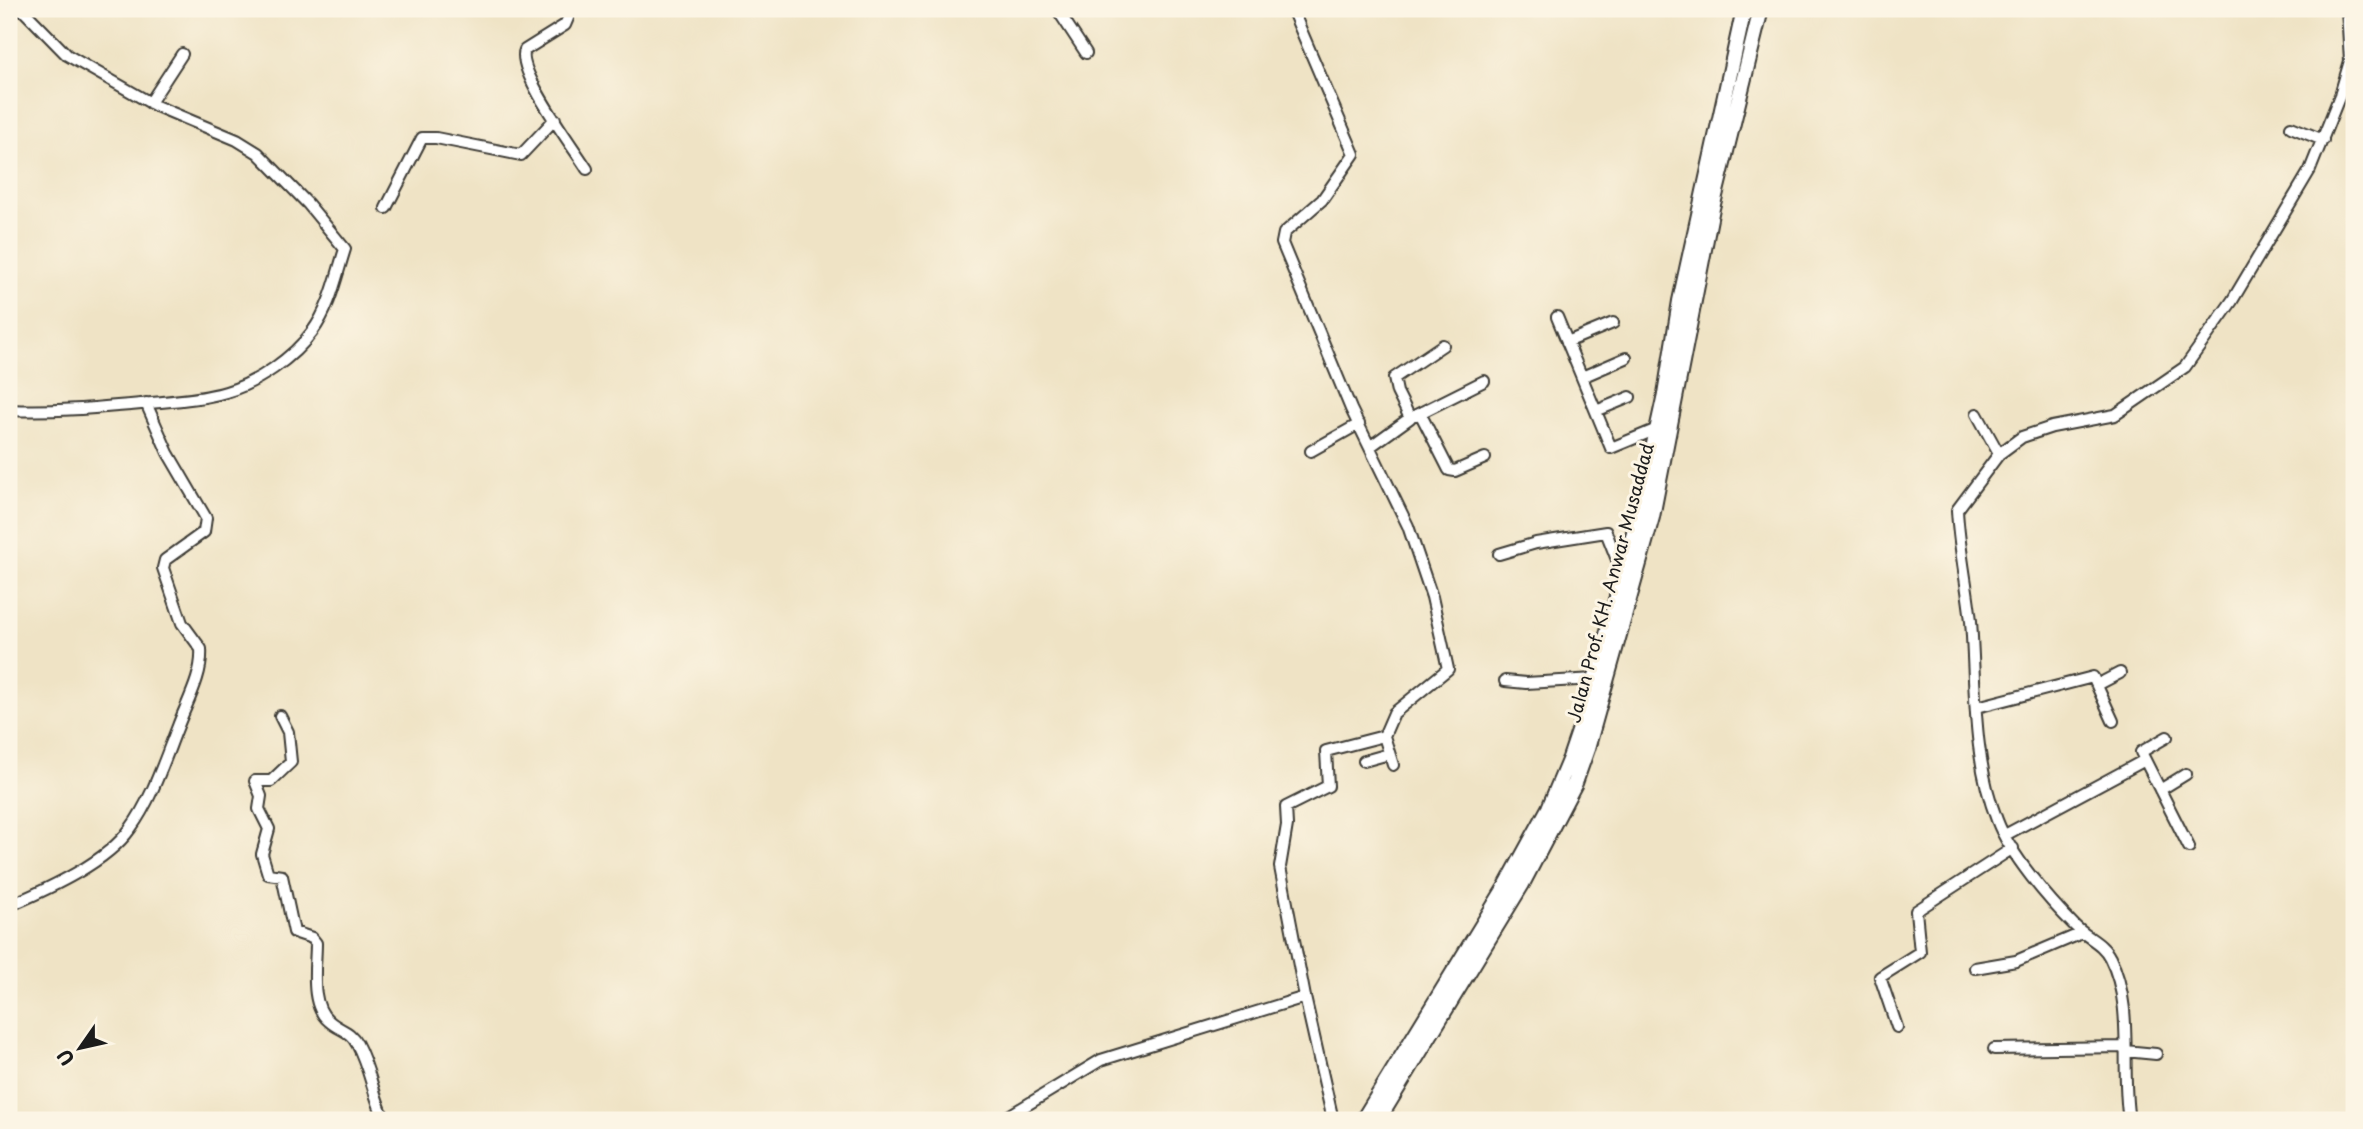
<svg xmlns="http://www.w3.org/2000/svg" width="2363" height="1129" font-family="'Playpen Sans',sans-serif">
	<style>
		.lines { fill: none; stroke-linecap: round; stroke-linejoin: round }
		.minor-casing { stroke: #3c3a35; stroke-width: 14 }
		.tertiary-casing { stroke: #3c3a35; stroke-width: 18 }
		.minor { stroke: #fff; stroke-width: 10 }
		.tertiary { stroke: #fff; stroke-width: 14 }
		.labels { text-anchor: middle; stroke-width: 6; stroke-linejoin: round; paint-order: stroke }
		.street-label { font-size: 18px; fill: #1c1c1c; stroke: #fcf5e5 }
	</style>
	<rect width="100%" height="100%" fill="#fcf5e5"/>
	<filter id="ink" filterUnits="userSpaceOnUse"><feTurbulence type="fractalNoise" baseFrequency=".0143" numOctaves="2"/><feDisplacementMap in="SourceGraphic" scale="14" xChannelSelector="R" yChannelSelector="G"/><feConvolveMatrix kernelMatrix="1 2 1 2 8 2 1 2 1" color-interpolation-filters="sRGB"/></filter>
	<filter id="wash" filterUnits="userSpaceOnUse"><feTurbulence type="fractalNoise" baseFrequency=".00686" numOctaves="4" result="noise"/><feDisplacementMap in="SourceGraphic" scale="28" xChannelSelector="R" yChannelSelector="G"/><feGaussianBlur stdDeviation="1.57" result="paint"/><feColorMatrix in="noise" values="0 0 0 0 0 0 0 0 0 0 0 0 0 0 0 0 0 1.4 0 .05"/><feComposite in="paint" operator="in"/></filter>
	<g filter="url(#wash)">
		<rect width="100%" height="100%" fill="#efe3c5"/>
	</g>
	<g filter="url(#ink)">
		<g class="lines">
			<defs>
				<path id="minor" d="M564 9 568 18 565 25 525 50C515 70 574 148 587 169
					M1057 9 1086 53
					M150 103 182 54
					M2291 127 2323 140
					M386 208 422 138H436L521 155 555 119
					M1557 317 1611 448 1657 429
					M1567 342 1613 323
					M1582 377 1626 358
					M9 410C53 412 97 408 141 404 169 401 199 400 226 392 257 383 293 358 312 332 330 308 336 277 345 249L308 204 258 153 237 140 156 106 79 62 67 55 22 9
					M1596 411 1630 397
					M1420 413 1449 470 1455 471 1485 458
					M1977 414 1999 454
					M1416 415 1484 381
					M1371 446 1410 418 1397 392 1394 378 1443 345
					M1311 451 1359 424
					M1499 554 1536 543 1606 532 1623 575
					M1505 681 1526 683 1595 679
					M2097 685 2120 673
					M1977 707 2093 677 2113 721
					M280 716 288 732 291 762 271 781H255L261 796 259 809 269 829 262 854 268 874 282 876 294 932 312 938 316 943C316 966 309 1005 329 1021 340 1031 350 1030 357 1044 370 1068 373 1096 385 1120
					M1384 736 1393 765
					M2167 737 2141 752 2189 847
					M1364 761 1389 754
					M2160 790 2186 774
					M2005 835 2145 760
					M9 903 13 904C50 888 107 862 130 829 152 799 164 761 178 726 187 702 203 675 201 649L182 623 163 568 165 560 204 532 206 518 168 453 146 403
					M1975 968 2016 961 2082 933
					M1305 997 1333 1120
					M1897 1027 1880 977 1920 952 1916 911 2013 848
					M1994 1049 2124 1047
					M2125 1051 2156 1054
					M1002 1120 1101 1060 1305 997 1280 867 1287 825 1286 807 1328 786 1326 751 1384 736 1394 713 1448 669 1432 597 1408 526 1351 409 1282 243 1284 233 1322 200 1354 154 1292 9
					M2129 1120C2120 1068 2135 1007 2110 958 2103 943 2087 938 2075 926 2049 900 2010 855 1997 820 1972 756 1976 688 1971 621 1967 584 1959 548 1957 510L1999 454 2022 437 2052 427 2115 415 2185 367 2232 301 2310 170 2340 95 2350 61 2347 9"/>
				<path id="tertiary" d="M1363 1120 1505 888 1549 808 1570 758 1590 699 1638 517 1665 394 1680 301 1744 9
					M1378 1120 1522 884 1575 783 1587 749 1652 517 1712 208 1761 9"/>
			</defs>
			<use href="#minor" class="minor-casing"/>
			<use href="#tertiary" class="tertiary-casing"/>
			<use href="#minor" class="minor"/>
			<use href="#tertiary" class="tertiary"/>
		</g>
	</g>
	<g class="labels">
		<g class="street-label">
			<text transform="translate(1611 583) rotate(-75)" y="6">Jalan Prof. KH. Anwar Musaddad</text>
		</g>
	</g>
	<rect width="2363" height="1129" fill="none" stroke="#fcf5e5" stroke-width="35"/>
	<g transform="translate(80 1048) rotate(236)" stroke="#fcf5e5" stroke-width="5" paint-order="stroke">
	<path d="M0-5L12 26L0 18L-12 26Z" fill="#1c1c1c"/>
	<text y="-10" font-size="19" font-weight="bold" text-anchor="middle" fill="#1c1c1c">U</text>
	</g>
</svg>
